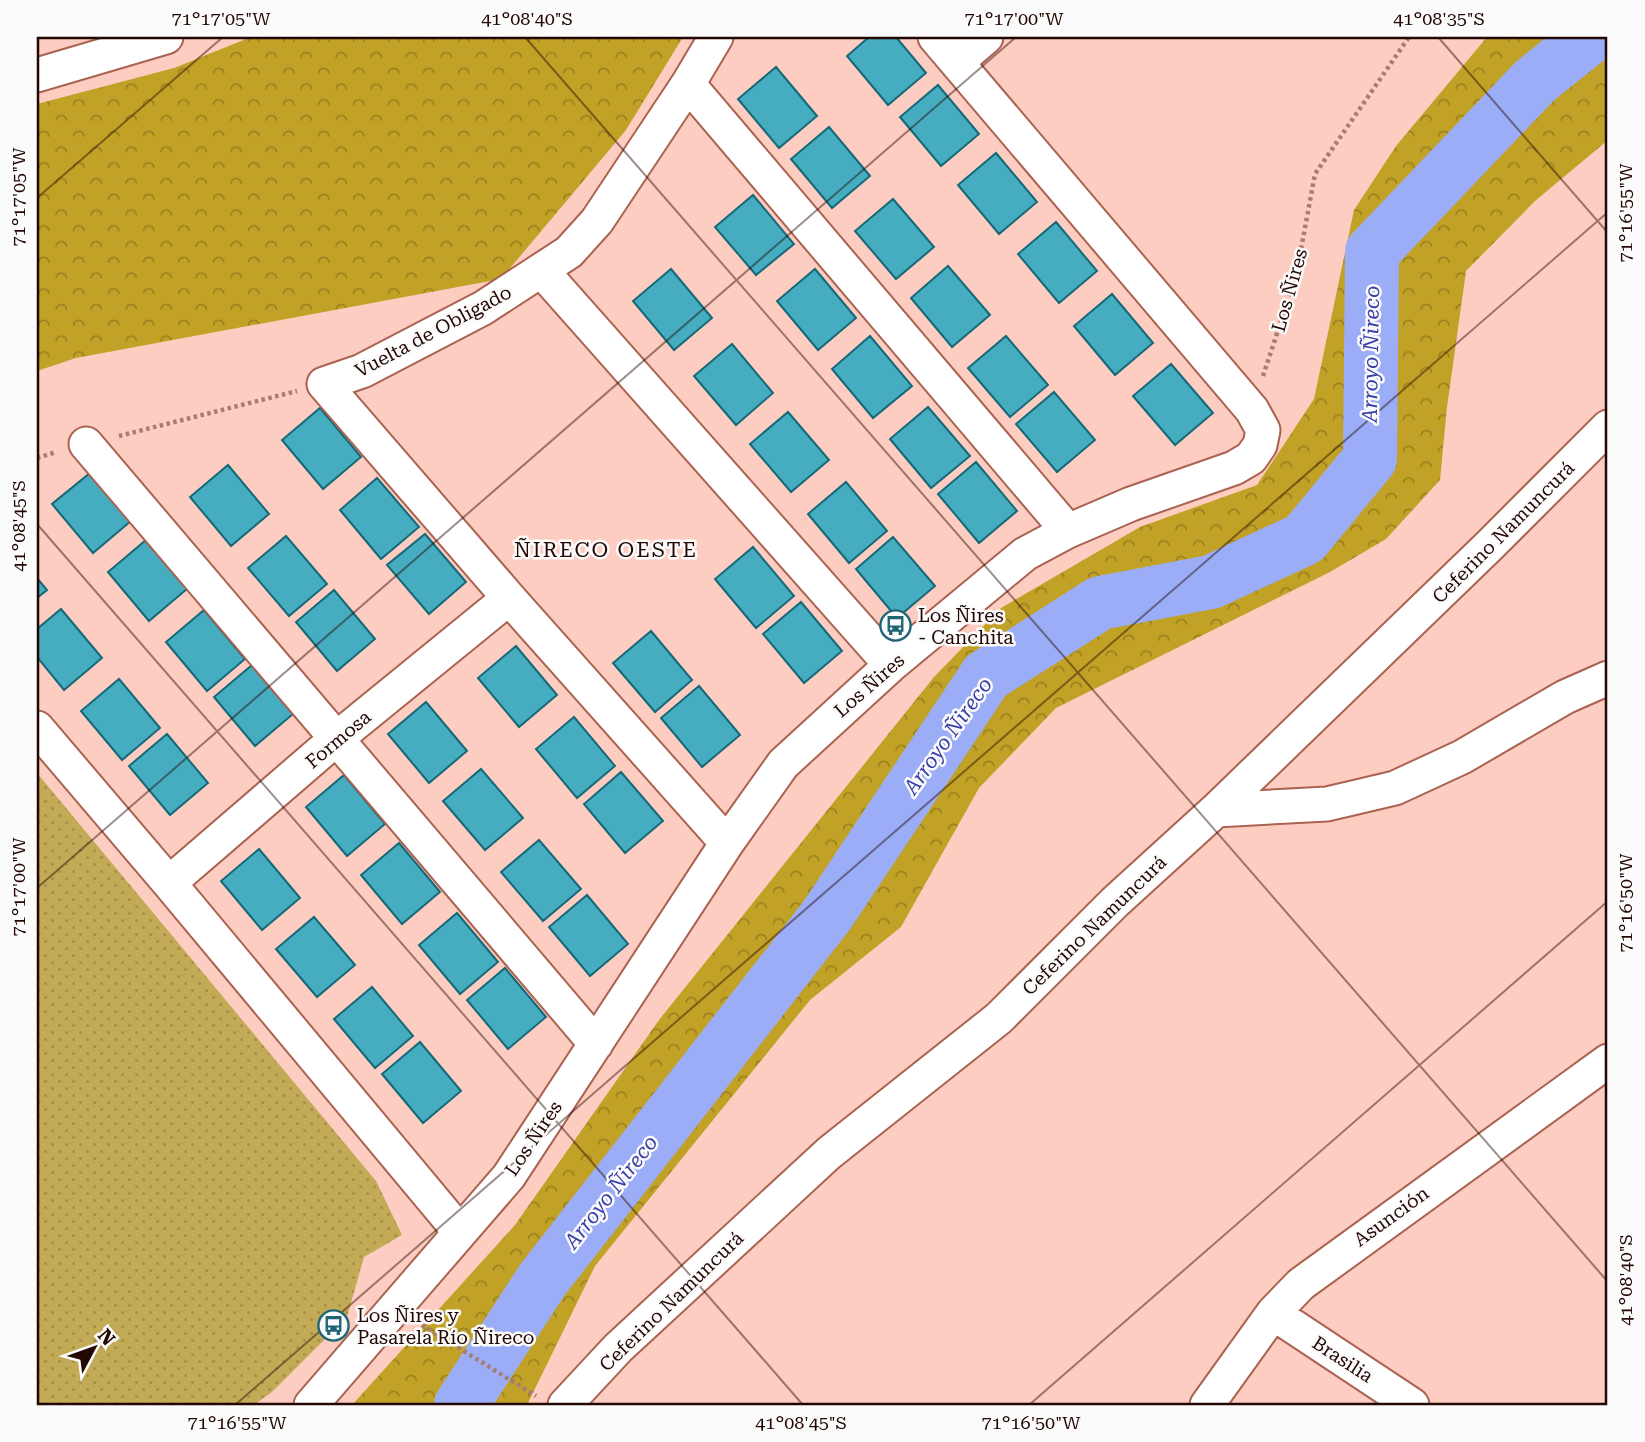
<svg xmlns="http://www.w3.org/2000/svg" width="1645" height="1442" font-family="'Roboto Serif',serif">
	<style>
		.grass { fill: url(#grass-dots) }
		.forest { fill: url(#forest-crowns) }
		.lines { fill: none; stroke-linecap: round; stroke-linejoin: round }
		.river { stroke: #9badf7; stroke-width: 54 }
		.building { fill: #46acc0; stroke: #156978; stroke-width: 2 }
		.street-casing { stroke: #aa6251; stroke-width: 37 }
		.path { stroke: #a67d75; stroke-width: 4.5; stroke-dasharray: 3.5 3.5; stroke-linecap: butt }
		.street { stroke: #fff; stroke-width: 33 }
		.ticks { fill: none; stroke: #230703; stroke-width: 2; stroke-opacity: 0.45 }
		.labels { text-anchor: middle; stroke-width: 5; stroke-linejoin: round; paint-order: stroke }
		.street-label { font-size: 19px; fill: #230703; stroke: #fbfbfb }
		.poi-label { font-size: 19px; fill: #230703; stroke: #fbfbfb; text-anchor: start }
		.water-label { font-size: 21px; font-style: italic; fill: #373fa8; stroke: #fbfbfb }
		.neighbourhood-label { font-size: 21px; letter-spacing: 2px; fill: #230703; stroke: #fbfbfb }
		.neatline { fill: none; stroke: #230703; stroke-width: 2.5 }
		.ticks-label { font-size: 18px; text-anchor: middle; fill: #230703 }
	</style>
	<defs>
		<pattern id="grass-dots" width="8" height="8" patternUnits="userSpaceOnUse" patternTransform="scale(1.75)"><rect width="8" height="8" fill="#c2aa56"/><path d="M2 2h.1M6 6h.1" fill="none" stroke="#a69149" stroke-width="1.8" stroke-linecap="round"/></pattern>
		<pattern id="forest-crowns" width="20" height="18" patternUnits="userSpaceOnUse" patternTransform="scale(1.75)"><rect width="20" height="18" fill="#c1a227"/><path d="M2 6a3 3 0 1 1 6 0M12 15a3 3 0 1 1 6 0" fill="none" stroke="#9c821f"/></pattern>
	</defs>
	<rect width="100%" height="100%" fill="#fecdc1"/>
	<path class="grass" d="M37 773 376 1181 402 1235 364 1257 347 1317 272 1392 254 1405H37Z"/>
	<path class="forest" d="M251 37H683L626 130 501 279 76 358 37 371V104L174 68Z
		M1487 37H1608V140L1535 201 1466 271 1447 407 1440 480 1386 539 1330 572 1056 708 979 788 901 927 810 1000 595 1266 527 1405H352L515 1225 659 1020 934 677 1001 608 1140 527 1257 485 1314 399 1354 210 1396 146Z"/>
	<g class="lines">
		<path class="river" d="M461 1405 543 1279 827 915 986 676 1100 603 1211 582 1304 539 1370 459 1372 252 1535 81 1590 37"/>
	</g>
	<path class="building" d="M869 37H896L926 73 888 105 847 56Z
		M776 67 817 116 779 148 738 99Z
		M938 85 979 134 941 166 900 117Z
		M829 127 870 176 832 208 791 159Z
		M996 153 1037 202 999 234 958 185Z
		M753 195 794 244 756 275 715 227Z
		M893 199 934 247 896 279 855 231Z
		M1056 222 1097 271 1059 303 1018 254Z
		M948 266 990 315 952 347 911 298Z
		M671 269 712 318 674 350 633 301Z
		M815 269 856 318 818 350 777 301Z
		M1112 294 1153 343 1115 375 1074 326Z
		M870 336 912 386 873 418 832 369Z
		M1006 336 1048 385 1010 417 968 368Z
		M732 344 773 393 736 425 694 376Z
		M1171 364 1213 413 1175 445 1133 396Z
		M1054 392 1095 440 1057 472 1016 424Z
		M928 407 970 456 931 488 890 439Z
		M320 408 361 457 323 489 282 440Z
		M788 412 829 460 791 492 750 444Z
		M976 462 1017 511 979 543 938 494Z
		M228 465 269 514 231 546 190 497Z
		M90 473 131 521 93 553 52 504Z
		M377 478 419 527 381 559 340 510Z
		M846 482 887 531 849 563 808 514Z
		M425 534 466 582 429 614 387 565Z
		M286 536 327 584 289 616 248 568Z
		M893 537 935 586 897 618 856 569Z
		M146 540 187 589 149 621 108 572Z
		M753 547 794 596 756 628 715 579Z
		M37 578 47 590 37 598Z
		M334 590 375 639 337 671 296 622Z
		M801 602 842 651 804 683 763 634Z
		M61 609 102 658 64 690 37 657V629Z
		M204 610 245 659 207 691 166 642Z
		M651 631 692 680 655 712 613 663Z
		M516 646 557 695 519 727 478 678Z
		M252 665 293 714 255 746 214 697Z
		M119 679 160 728 122 760 81 711Z
		M699 686 740 735 702 767 661 718Z
		M426 702 467 751 429 783 388 734Z
		M574 717 615 766 577 798 536 749Z
		M167 734 208 783 170 815 129 766Z
		M481 769 523 818 485 850 443 801Z
		M621 772 663 821 625 853 584 804Z
		M344 775 385 824 347 856 306 807Z
		M539 840 581 889 543 921 501 872Z
		M399 843 440 892 402 924 361 875Z
		M259 849 300 898 262 930 221 881Z
		M587 895 628 944 590 976 549 927Z
		M457 913 498 962 460 994 419 945Z
		M314 917 355 965 317 997 276 949Z
		M505 968 546 1017 508 1049 467 1000Z
		M372 987 413 1036 375 1068 334 1019Z
		M420 1042 461 1091 423 1123 382 1074Z"/>
	<g class="lines">
		<defs>
			<path id="street" d="M716 37 688 84 597 221 569 252 483 308 362 371 324 384 509 598 727 843
				M957 62 986 37
				M37 75 166 37
				M688 84 1068 531
				M542 271 891 665
				M86 444 596 1044
				M37 728 169 883 460 1232
				M1216 810 1327 804 1395 788 1462 757 1565 697 1608 678
				M169 883 336 739 509 598
				M1273 1313 1412 1405
				M311 1405 509 1176 727 843 783 764 891 665 1025 554 1068 531 1131 504 1234 468 1251 458 1260 445 1263 430 1252 410 935 37
				M565 1405 618 1348 829 1153 999 1018 1115 902 1216 810 1489 546 1608 427
				M1207 1405 1273 1313 1301 1284 1608 1061"/>
		</defs>
		<use href="#street" class="street-casing"/>
		<path class="path" d="M1263 376 1296 276 1315 174 1409 37
			M119 436 297 391
			M37 458 56 452
			M422 1325 536 1396"/>
		<use href="#street" class="street"/>
	</g>
	<path class="ticks" d="M525 37 1608 1282M1438 37 1608 233M37 198 223 37M37 524 803 1405M37 888 1016 37M235 1405 1608 212M1029 1405 1608 901"/>
	<defs>
		<symbol id="bus-ring" viewBox="-11 -11 22 22"><circle r="9.5" fill="#fbfbfb" stroke="#1e6674" stroke-width="1.5"/><path d="M-5-6H5V4H4V6H2V4H-2V6H-4V4H-5ZM-3.5-4V0h7V-4ZM-3.5 1.2v1.5H-2V1.2ZM2 1.2v1.5H3.5V1.2Z" fill="#1e6674"/></symbol>
	</defs>
	<g fill-rule="evenodd">
		<use href="#bus-ring" x="878" y="608" width="35" height="35"/>
		<use href="#bus-ring" x="316" y="1308" width="35" height="35"/>
	</g>
	<g class="labels">
		<g class="street-label">
			<text transform="translate(1289 290) rotate(-74)" y="7">Los Ñires</text>
			<text transform="translate(433 331) rotate(-28)" y="7">Vuelta de Obligado</text>
			<text transform="translate(1503 532) rotate(-45)" y="7">Ceferino Namuncurá</text>
			<text transform="translate(869 685) rotate(-41)" y="7">Los Ñires</text>
			<text transform="translate(338 739) rotate(-40)" y="7">Formosa</text>
			<text transform="translate(1094 925) rotate(-44)" y="7">Ceferino Namuncurá</text>
			<text transform="translate(533 1138) rotate(-56)" y="7">Los Ñires</text>
			<text transform="translate(1391 1216) rotate(-36)" y="7">Asunción</text>
			<text transform="translate(671 1301) rotate(-44)" y="7">Ceferino Namuncurá</text>
			<text transform="translate(1343 1359) rotate(33)" y="7">Brasilia</text>
		</g>
		<g class="poi-label">
			<text x="918" y="622">Los Ñires<tspan x="918" dy="22">- Canchita</tspan></text>
			<text x="357" y="1322">Los Ñires y<tspan x="357" dy="22">Pasarela Río Ñireco</tspan></text>
		</g>
		<g class="water-label">
			<text transform="translate(1371 354) rotate(-89)" y="7">Arroyo Ñireco</text>
			<text transform="translate(948 736) rotate(-55)" y="7">Arroyo Ñireco</text>
			<text transform="translate(611 1192) rotate(-52)" y="7">Arroyo Ñireco</text>
		</g>
		<g class="neighbourhood-label">
			<text x="606" y="557">ÑIRECO OESTE</text>
		</g>
	</g>
	<rect width="1645" height="1442" fill="none" stroke="#fbfbfb" stroke-width="77"/>
	<g transform="translate(94 1348) rotate(49)" stroke="#fbfbfb" stroke-width="5" paint-order="stroke">
	<path d="M0-5L12 26L0 18L-12 26Z" fill="#230703"/>
	<text y="-10" font-size="19" font-weight="bold" text-anchor="middle" fill="#230703">N</text>
	</g>
	<rect x="38" y="38" width="1568" height="1366" class="neatline"/>
	<g class="ticks-label">
		<text x="221" y="25">71°17'05"W</text>
		<text x="527" y="25">41°08'40"S</text>
		<text x="1014" y="25">71°17'00"W</text>
		<text x="1439" y="25">41°08'35"S</text>
		<text transform="translate(19 197) rotate(-90)" y="6">71°17'05"W</text>
		<text transform="translate(1626 213) rotate(-90)" y="6">71°16'55"W</text>
		<text transform="translate(19 526) rotate(-90)" y="6">41°08'45"S</text>
		<text transform="translate(19 887) rotate(-90)" y="6">71°17'00"W</text>
		<text transform="translate(1626 903) rotate(-90)" y="6">71°16'50"W</text>
		<text transform="translate(1626 1280) rotate(-90)" y="6">41°08'40"S</text>
		<text x="237" y="1429">71°16'55"W</text>
		<text x="801" y="1429">41°08'45"S</text>
		<text x="1031" y="1429">71°16'50"W</text>
	</g>
</svg>
